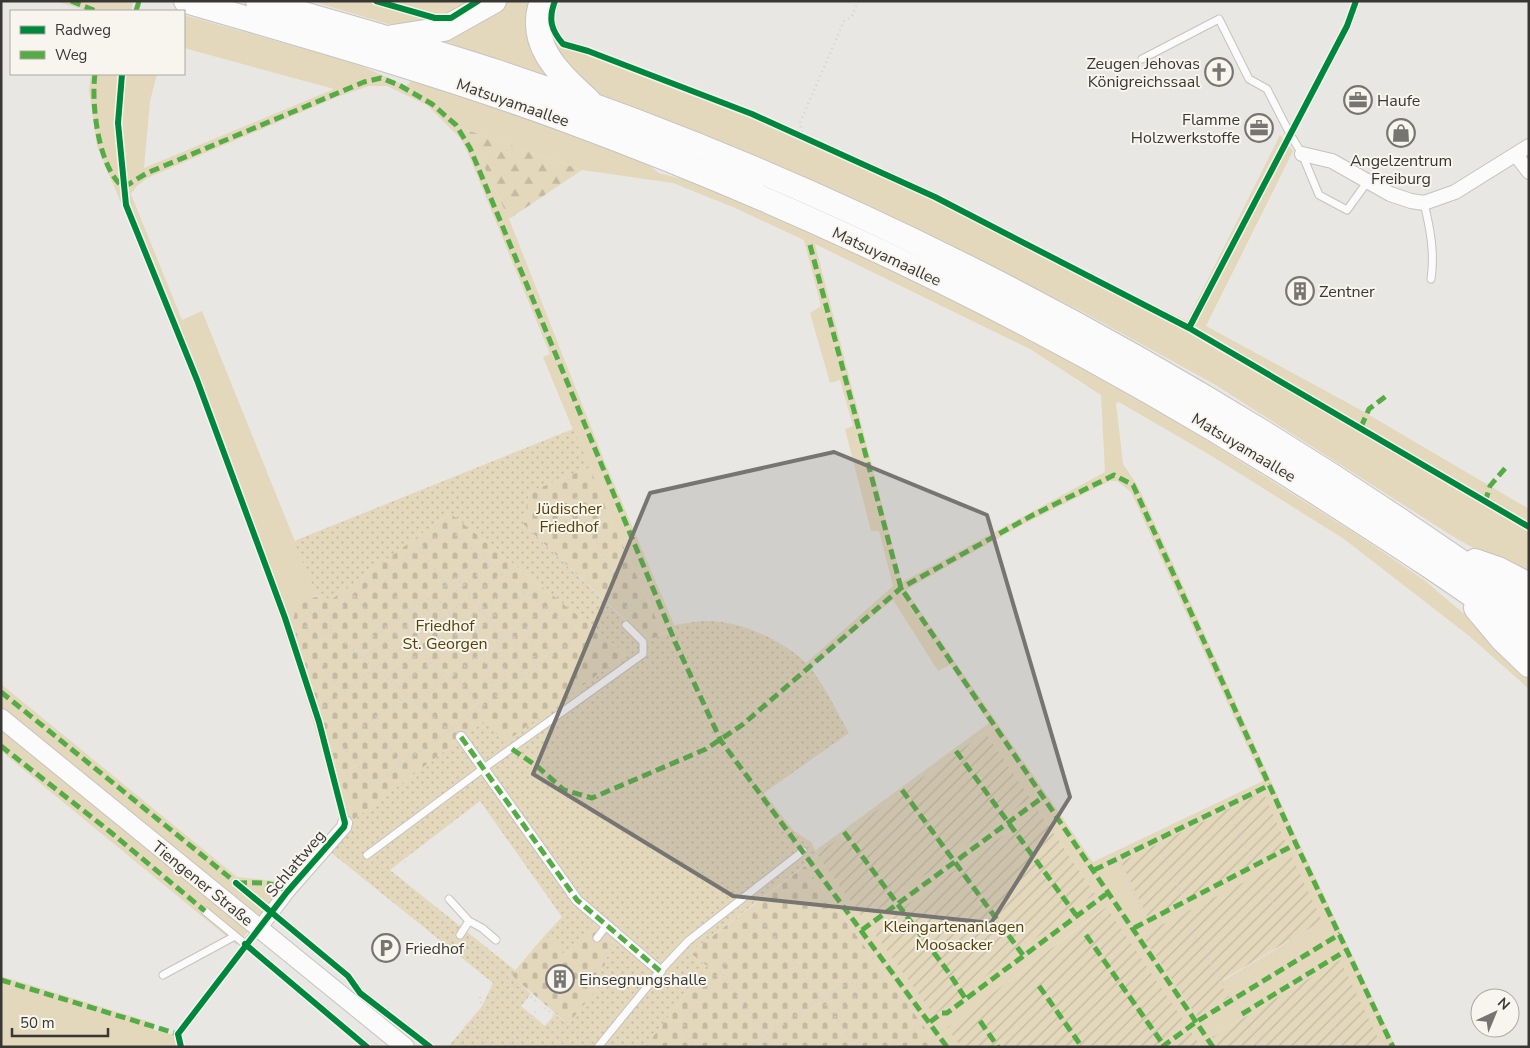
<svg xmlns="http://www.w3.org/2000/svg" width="1530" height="1048" font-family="'Nunito Sans',sans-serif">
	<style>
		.grass { fill: #e3d8bc; fill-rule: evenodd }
		.forest { fill: url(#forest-firs) }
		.cemetery { fill: url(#cemetery-stones) }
		.park { fill: url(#park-dots); fill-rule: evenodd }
		.garden { fill: url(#garden-furrows) }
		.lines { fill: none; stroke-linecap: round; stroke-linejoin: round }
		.service-casing { stroke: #c4c3bf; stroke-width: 9 }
		.pedestrian-casing { stroke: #c4c3bf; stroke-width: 12 }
		.minor-casing { stroke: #c4c3bf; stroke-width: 16 }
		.tertiary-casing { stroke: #c4c3bf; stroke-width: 20 }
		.trunk-casing { stroke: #c4c3bf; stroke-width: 26 }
		.path { stroke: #d3d3d1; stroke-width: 2.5; stroke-dasharray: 1 4; stroke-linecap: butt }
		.service { stroke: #fcfbfb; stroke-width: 7 }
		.pedestrian { stroke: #fcfbfb; stroke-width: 10 }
		.minor { stroke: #fcfbfb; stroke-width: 14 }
		.tertiary { stroke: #fcfbfb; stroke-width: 18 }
		.trunk { stroke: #fcfbfb; stroke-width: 24 }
		.quiet { stroke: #55ac45; stroke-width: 5; stroke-dasharray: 10 5; stroke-linecap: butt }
		.cycleway-casing { stroke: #f8f5ee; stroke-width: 9 }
		.cycleway { stroke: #00873e; stroke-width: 6 }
		.marked { fill: #767571; fill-opacity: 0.2; stroke: #767571; stroke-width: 4; stroke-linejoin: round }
		.labels { text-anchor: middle; stroke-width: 4; stroke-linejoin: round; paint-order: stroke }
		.poi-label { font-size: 16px; fill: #383734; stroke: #f8f5ee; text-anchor: start }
		.street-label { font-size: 16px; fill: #383734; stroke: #f8f5ee }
		.park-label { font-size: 16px; fill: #544206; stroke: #f8f5ee }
	</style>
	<defs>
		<pattern id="forest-firs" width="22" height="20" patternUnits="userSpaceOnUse" patternTransform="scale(1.25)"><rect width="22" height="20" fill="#e3d8bc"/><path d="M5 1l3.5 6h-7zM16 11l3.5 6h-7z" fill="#c4baa2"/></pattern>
		<pattern id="cemetery-stones" width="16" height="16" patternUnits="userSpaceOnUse" patternTransform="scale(1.25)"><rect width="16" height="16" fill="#e3d8bc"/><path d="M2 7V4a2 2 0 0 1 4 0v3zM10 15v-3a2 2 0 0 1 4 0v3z" fill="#c4baa2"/></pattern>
		<pattern id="park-dots" width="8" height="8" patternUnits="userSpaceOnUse" patternTransform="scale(1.25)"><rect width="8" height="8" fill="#e3d8bc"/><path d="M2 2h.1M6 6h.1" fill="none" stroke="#c4baa2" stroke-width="1.8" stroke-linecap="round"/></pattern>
		<pattern id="garden-furrows" width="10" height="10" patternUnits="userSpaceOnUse" patternTransform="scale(1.25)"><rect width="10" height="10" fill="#e3d8bc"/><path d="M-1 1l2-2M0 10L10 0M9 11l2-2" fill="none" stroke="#c4baa2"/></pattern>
	</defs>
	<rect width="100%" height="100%" fill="#e8e7e3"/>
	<path class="grass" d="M54 1H133L131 11H89Z
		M311 1H553L549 25 562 47 586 53 752 117 935 199 1187 321 1280 135 1293 151 1206 326 1359 409 1529 509V597L1503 564 1457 539 1214 384 1083 312 949 245 795 173 628 105 438 39Z
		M184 15 355 63 406 86 414 79 635 154 659 173 682 179 793 223 909 276 1069 358 1173 419 1356 534 1424 580 1484 631 1529 650V689L1468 635 1344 539 1210 455 1119 402 1116 403 1123 464 1138 486 1295 834 1396 1047H1374L1380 1042 1312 977 1212 1037 1218 1047H1201L1190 1030 1168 1047H1156L1185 1024 1105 907 948 1028 961 1047H939L805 866 818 855 864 919 1029 798 985 732 817 854 816 850 989 723 950 665 938 671 893 600 810 668 806 663 893 586 879 531H871L845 429 853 426 840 380 830 383 810 313 821 306 804 240 733 207 673 183 582 170 467 130 509 219 604 460 676 629 663 634 599 493 543 357 550 354 467 151 461 139 427 105 387 86H369L337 97 147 178 137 186 131 194 182 320 202 311 317 596 312 597 295 631 353 820 341 822 340 810 297 668 244 514 170 319 97 146 89 90 91 74H157L150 101 144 168 334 89 184 48ZM815 244 1030 349 1101 395 1105 472 902 582ZM1110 481H1117L1131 492 1263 781 1093 862 906 590 1024 524ZM1263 793 1287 844 1218 880 1121 862ZM1038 810 1095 894 934 1014 872 930ZM1292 858 1289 941 1224 980 1219 982 1142 935Z
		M1 684 237 877 277 881 279 893 237 945 1 751Z
		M1 976 154 1023V1030L182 1037 186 1047H1Z"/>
	<path class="forest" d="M467 130 582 170 509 219Z"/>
	<path class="cemetery" d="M590 467 599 493 663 634 648 641 523 524 529 492Z
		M450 513 626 654 504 744 486 720 353 820 294 628C290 604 311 591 332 599Z
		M805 866 939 1047H645L707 966 690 953Z
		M595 910 626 935 604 961 606 964 595 976 603 983 568 1024 511 975 545 935 564 950 565 954 592 923 589 919Z"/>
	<path class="park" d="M573 429 590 467 529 492 523 524 647 641 676 629 674 625C684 624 695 621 705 621 740 620 782 640 806 663 821 678 838 714 849 733L764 793 794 831 811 842 818 855 690 953 707 966 645 1047H448L482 1006 493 983 328 850 349 830 353 820 486 720 504 743 626 654 450 513 332 599 317 596 294 541ZM480 801 562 917 545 935 563 950 562 952 565 954 593 923 589 919 595 910 626 935 603 962 606 964 595 976 602 983 568 1024 555 1014 545 1026 521 1006 531 994 512 975 516 971 390 870Z"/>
	<path class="garden" d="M985 732 1030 798 864 920 817 854Z
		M1263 792 1287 845 1148 918 1121 862Z
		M1038 810 1095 894 934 1015 872 930Z
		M1292 857 1322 921 1219 982 1229 997 1197 1016 1142 935Z
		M1106 907 1186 1024 1156 1047H961L947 1028Z
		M1340 960 1380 1042 1374 1047H1218L1212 1037Z
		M1190 1030 1201 1047H1168Z"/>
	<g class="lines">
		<defs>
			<path id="service" d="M1142 59 1219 19 1249 79 1267 89 1290 134 1302 154 1319 195 1347 210 1368 181
				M1424 203C1430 228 1435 253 1431 279
				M367 855 484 768 643 654V642L626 625
				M449 899 469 921
				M205 911 245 944 259 929
				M460 935 469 921 482 928 496 940
				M597 938 606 926
				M163 975 235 936
				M598 1047 660 971 688 941 803 851"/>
			<path id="pedestrian" d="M461 737 577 900 660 971"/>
			<path id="minor" d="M1302 154 1332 161 1390 194 1411 201 1424 203 1455 192 1529 146
				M1516 155 1529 172
				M259 929 287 892 344 827 345 823"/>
			<path id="tertiary" d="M1 718 405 1047"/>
			<path id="trunk" d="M186 1C313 38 441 74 566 120 829 217 1081 342 1317 493 1389 539 1461 585 1529 636
				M258 1C338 24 418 46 497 72 867 194 1214 383 1529 610
				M542 1C526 45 560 74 589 101
				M393 37 444 29 494 1
				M1475 561 1498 569 1529 585
				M1476 608 1502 639 1529 665"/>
		</defs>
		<use href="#service" class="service-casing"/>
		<use href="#pedestrian" class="pedestrian-casing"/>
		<use href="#minor" class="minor-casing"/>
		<use href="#tertiary" class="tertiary-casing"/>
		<use href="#trunk" class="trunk-casing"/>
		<path class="path" d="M803 137 800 123 844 21 852 16 858 1
			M568 479 632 618
			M584 512 532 536 621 618
			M420 548 446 586
			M382 576 408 613
			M457 577 503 639
			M354 596 382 632
			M429 598 475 659
			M626 607 643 599
			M329 615C309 600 295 626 315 635L331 631
			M330 615 446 530 454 533 525 593 572 627 571 642 373 785 340 743 407 695
			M330 615 331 631 450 731
			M400 618 445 681
			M540 621 550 657
			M526 622 536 667
			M513 632 522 677
			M498 643 508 687
			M353 651 484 557
			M484 653 494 697
			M363 658 491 565
			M320 660 342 691
			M454 674 481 708
			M386 678 515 584
			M398 687 525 593
			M416 702 545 608
			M324 706 502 574
			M368 723 402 764
			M1226 806 1255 865
			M1156 839 1185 901
			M389 849 405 862
			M811 857 993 724
			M1117 858 1147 921
			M373 862 453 929
			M1266 889C1280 917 1294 952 1310 977L1343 1043
			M750 905 858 1047
			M1190 929 1262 1047
			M467 941 538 1003
			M720 971 772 1047
			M592 974 614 945
			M1223 984 1324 925
			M480 997 482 1006 487 1010
			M823 1001 848 982 857 985 859 990 858 995 833 1014
			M545 1008 590 1042
			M545 1026 564 1042 560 1047
			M471 1029 492 1047
			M465 1047 460 1043 504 991 521 1005
			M506 1047 537 1010
			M696 1047 684 1030V1021L749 932 763 920
			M750 1047 821 998
			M890 1047 928 1020"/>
		<use href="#service" class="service"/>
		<use href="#pedestrian" class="pedestrian"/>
		<use href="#minor" class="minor"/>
		<use href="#tertiary" class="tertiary"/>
		<use href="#trunk" class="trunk"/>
		<path class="quiet" d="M71 1 96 11
			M136 11 139 1
			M95 74C91 103 98 166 122 186
			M124 187 147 173 364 82 381 78 399 85 432 104 456 125 470 148 676 644 721 741 947 1047
			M810 245 901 588 1213 1047
			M1361 427 1369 409 1389 394
			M1485 502 1490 486 1507 466
			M1 692 240 886
			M461 737 577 900 660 971
			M1 746 108 830 205 911
			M512 749 538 767 564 790 592 798 706 749 742 725 901 588 1033 515 1114 475 1133 485 1296 844 1393 1047
			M956 751 1076 915
			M902 790 1023 955
			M844 832 949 973 965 998
			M1094 870 1270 785
			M237 883C255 883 272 880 287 892
			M1134 928 1296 844
			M862 930 1043 797
			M1086 935 1165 1047
			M1 980 178 1034
			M1039 986 1082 1047
			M1242 1014 1347 950
			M980 1021 998 1047
			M930 1022 942 1013H947L1109 892
			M1162 1047 1196 1022 1340 934"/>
		<defs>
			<path id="cycleway" d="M376 1 435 18H451L478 1
				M555 1C548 19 551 30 563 44L588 51 752 114 935 197 1189 328 1529 527
				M122 74 118 123 126 205 197 380 285 618 319 722 345 823 344 827 287 892 178 1034 181 1047
				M1189 328 1347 26 1356 1
				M236 883 348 976 360 993 430 1047
				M245 944 367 1047"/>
		</defs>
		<use href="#cycleway" class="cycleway-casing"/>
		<use href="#cycleway" class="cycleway"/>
	</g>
	<path class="marked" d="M834 452 987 515 1070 797 991 923 733 896 533 774 650 493Z"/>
	<defs>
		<symbol id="church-ring" viewBox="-11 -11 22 22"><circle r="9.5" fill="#f8f5ee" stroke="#767571" stroke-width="1.5"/><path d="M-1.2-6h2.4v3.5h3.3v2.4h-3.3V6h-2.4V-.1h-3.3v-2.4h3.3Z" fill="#767571"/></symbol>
		<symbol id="office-ring" viewBox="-11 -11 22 22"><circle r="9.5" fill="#f8f5ee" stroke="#767571" stroke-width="1.5"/><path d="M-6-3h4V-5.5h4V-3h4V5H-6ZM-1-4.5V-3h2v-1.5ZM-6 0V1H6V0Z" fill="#767571"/></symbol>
		<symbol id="shop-ring" viewBox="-11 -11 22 22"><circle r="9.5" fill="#f8f5ee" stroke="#767571" stroke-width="1.5"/><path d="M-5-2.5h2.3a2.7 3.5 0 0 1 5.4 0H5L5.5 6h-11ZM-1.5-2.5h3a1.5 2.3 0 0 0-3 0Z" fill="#767571"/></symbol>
		<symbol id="building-ring" viewBox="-11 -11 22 22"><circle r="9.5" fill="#f8f5ee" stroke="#767571" stroke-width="1.5"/><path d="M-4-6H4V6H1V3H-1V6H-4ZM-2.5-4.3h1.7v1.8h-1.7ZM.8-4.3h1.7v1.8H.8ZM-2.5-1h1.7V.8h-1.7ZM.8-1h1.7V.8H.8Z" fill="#767571"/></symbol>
		<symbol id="parking-ring" viewBox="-11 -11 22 22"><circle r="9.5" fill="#f8f5ee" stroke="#767571" stroke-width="1.5"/><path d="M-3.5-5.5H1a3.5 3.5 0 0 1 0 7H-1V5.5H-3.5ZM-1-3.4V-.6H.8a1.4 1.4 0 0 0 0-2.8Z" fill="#767571"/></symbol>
	</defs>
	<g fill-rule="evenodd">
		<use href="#church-ring" x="1203" y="56" width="32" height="32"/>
		<use href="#office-ring" x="1342" y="84" width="32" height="32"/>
		<use href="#office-ring" x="1243" y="112" width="32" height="32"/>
		<use href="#shop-ring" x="1385" y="117" width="32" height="32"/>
		<use href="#building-ring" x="1284" y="275" width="32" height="32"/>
		<use href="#parking-ring" x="370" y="932" width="32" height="32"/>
		<use href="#building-ring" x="544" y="963" width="32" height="32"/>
	</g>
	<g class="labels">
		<g class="poi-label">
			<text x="1200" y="69" text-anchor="end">Zeugen Jehovas<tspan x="1200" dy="18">Königreichssaal</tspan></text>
			<text x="1377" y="106">Haufe</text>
			<text x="1240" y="125" text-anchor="end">Flamme<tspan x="1240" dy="18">Holzwerkstoffe</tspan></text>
			<text x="1401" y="166" text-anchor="middle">Angelzentrum<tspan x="1401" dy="18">Freiburg</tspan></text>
			<text x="1319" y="297">Zentner</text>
			<text x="405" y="954">Friedhof</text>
			<text x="579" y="985">Einsegnungshalle</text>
		</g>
		<g class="street-label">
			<text transform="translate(513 102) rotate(19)" y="6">Matsuyamaallee</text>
			<text transform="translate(887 256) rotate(25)" y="6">Matsuyamaallee</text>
			<text transform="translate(1244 447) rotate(31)" y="6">Matsuyamaallee</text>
			<text transform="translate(295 863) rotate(-50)" y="6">Schlattweg</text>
			<text transform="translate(203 883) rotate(39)" y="6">Tiengener Straße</text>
		</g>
		<g class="park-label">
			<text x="569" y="514">Jüdischer<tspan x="569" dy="18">Friedhof</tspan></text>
			<text x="445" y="631">Friedhof<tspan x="445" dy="18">St. Georgen</tspan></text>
			<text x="954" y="932">Kleingartenanlagen<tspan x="954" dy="18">Moosacker</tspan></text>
		</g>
	</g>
	<rect width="1530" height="1048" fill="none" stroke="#383734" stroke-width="5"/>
	<rect x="10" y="10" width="175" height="65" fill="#f8f5ee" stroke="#aba9a4"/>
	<rect x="20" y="26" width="25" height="8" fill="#00873e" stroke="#aba9a4"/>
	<text x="55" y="35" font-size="15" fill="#383734">Radweg</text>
	<rect x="20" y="51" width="25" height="8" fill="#55ac45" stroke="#aba9a4"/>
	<text x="55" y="60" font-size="15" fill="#383734">Weg</text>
	<g transform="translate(1495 1013) rotate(44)"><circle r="24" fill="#f8f5ee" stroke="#aba9a4"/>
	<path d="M0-4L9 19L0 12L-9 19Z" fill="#767571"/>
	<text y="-8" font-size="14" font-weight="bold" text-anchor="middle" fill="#383734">N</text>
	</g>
	<path d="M12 1028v8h96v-8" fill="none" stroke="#383734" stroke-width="2.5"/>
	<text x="20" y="1028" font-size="15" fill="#383734" stroke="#f8f5ee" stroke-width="4" paint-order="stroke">50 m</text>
</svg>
